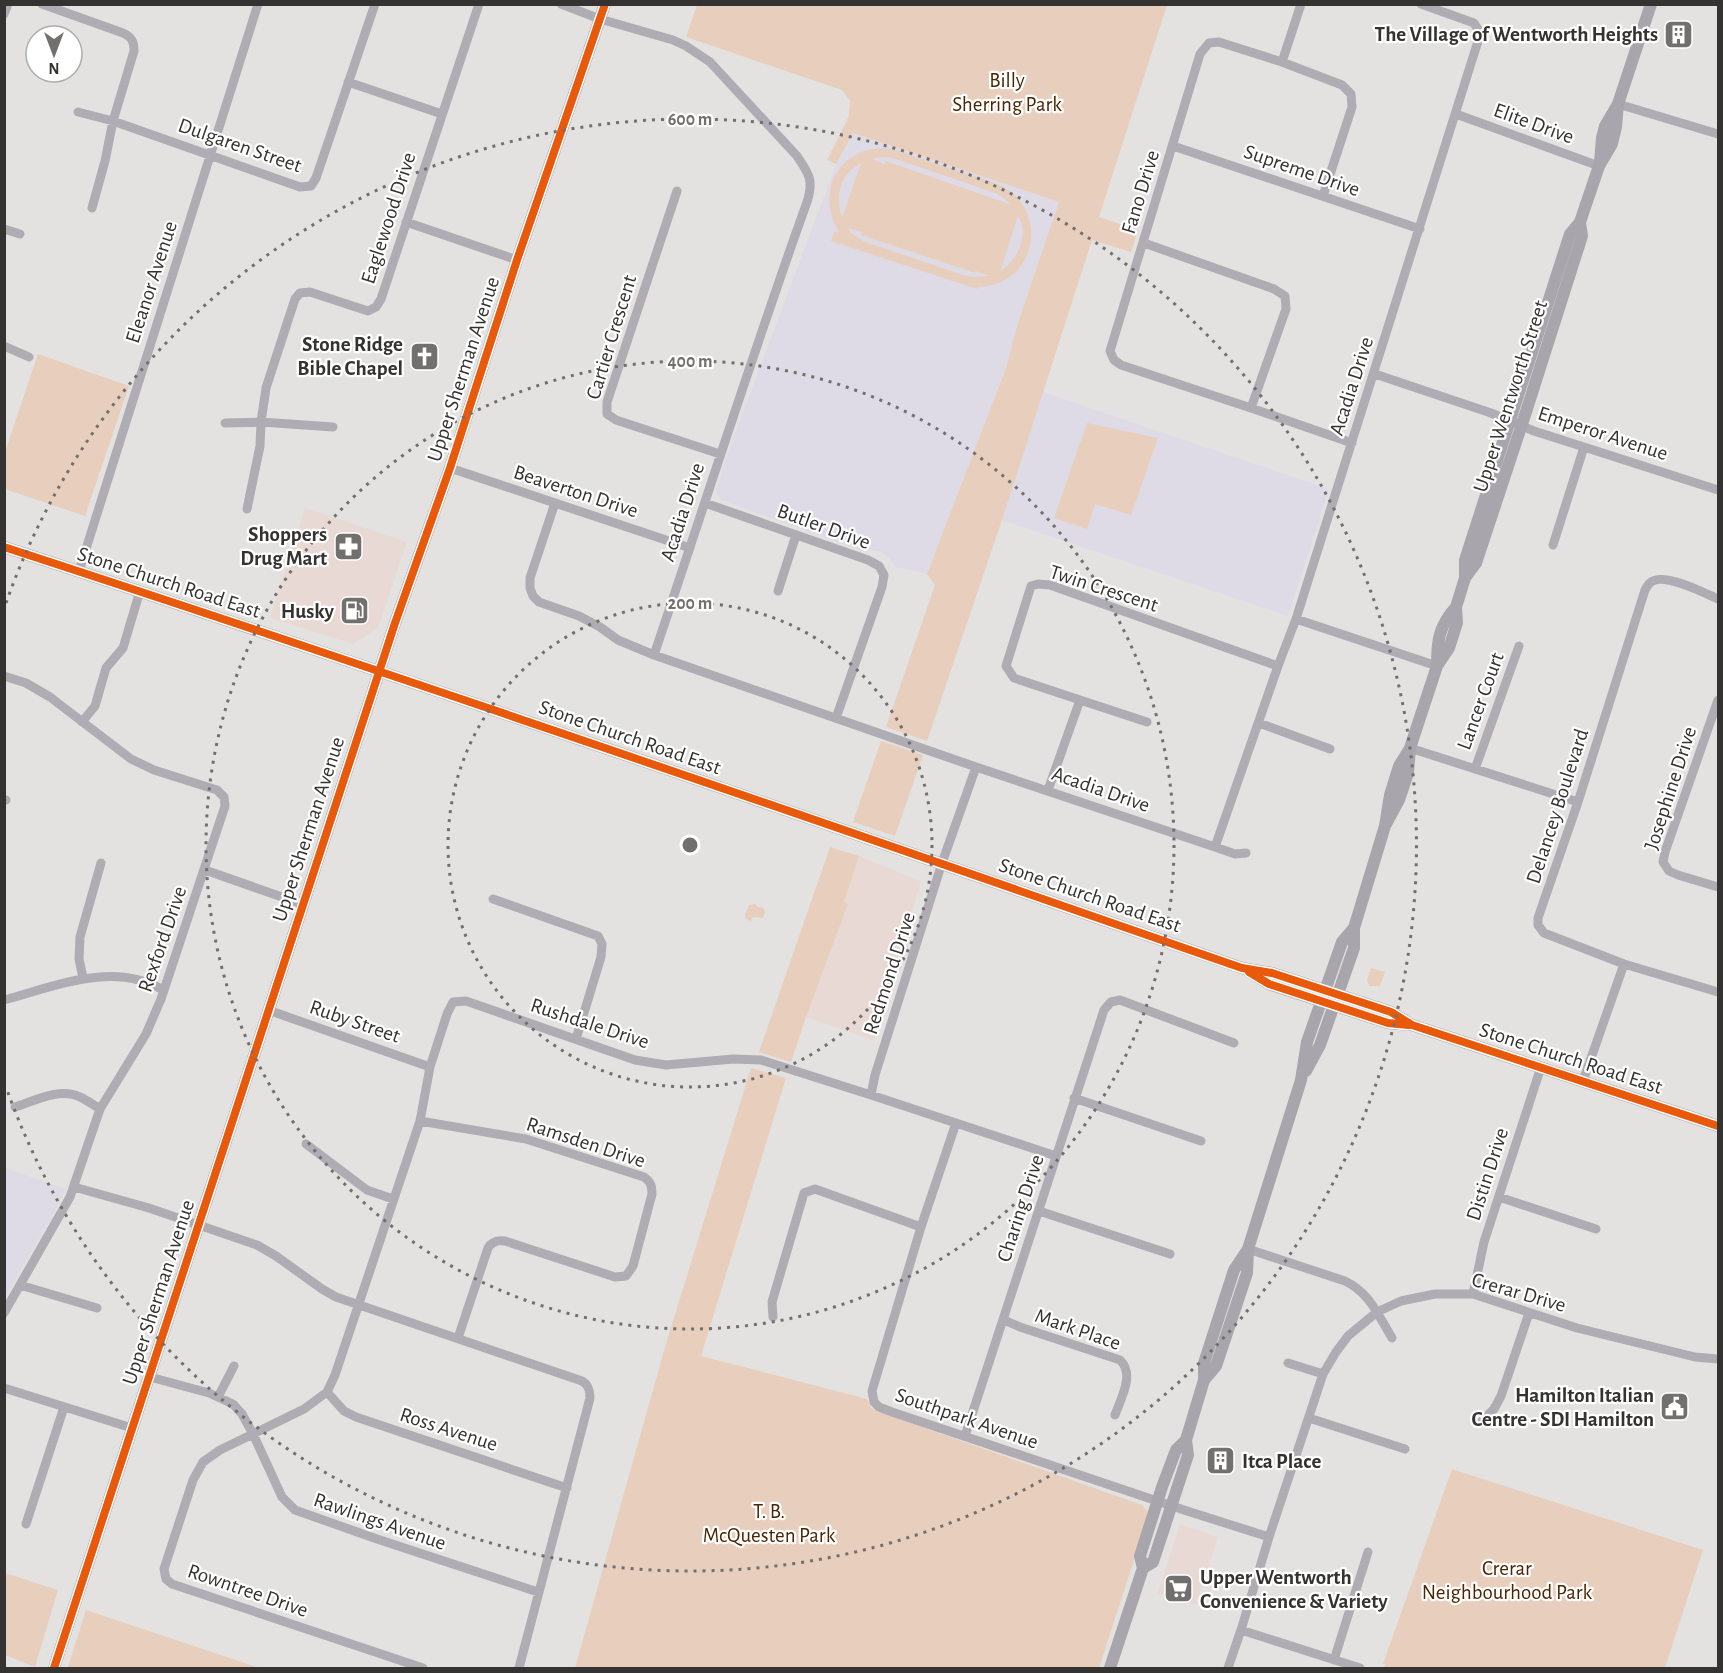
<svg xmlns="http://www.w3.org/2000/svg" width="1723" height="1673" font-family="'Alegreya Sans',sans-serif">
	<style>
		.commercial { fill: #e8d9d5 }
		.education { fill: #dedbe6 }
		.green { fill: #e8cebc; fill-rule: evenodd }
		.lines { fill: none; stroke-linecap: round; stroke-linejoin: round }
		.minor { stroke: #b0acb4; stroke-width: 9 }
		.major { stroke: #a9a5ad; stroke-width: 12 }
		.cycleway-casing { stroke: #fff; stroke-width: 11 }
		.cycleway { stroke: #e8590c; stroke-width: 8 }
		.ring { fill: none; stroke: #72706f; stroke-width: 3; stroke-dasharray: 3 6 }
		.labels { text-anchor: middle; stroke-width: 4.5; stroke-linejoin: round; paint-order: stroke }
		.poi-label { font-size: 21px; font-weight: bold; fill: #343332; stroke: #fff; text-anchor: end }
		.park-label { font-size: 21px; fill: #4c2604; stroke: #fff }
		.street-label { font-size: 21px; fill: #343332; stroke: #fff }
		.centre { fill: #72706f; stroke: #fff; stroke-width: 3 }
		.ring-label { font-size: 18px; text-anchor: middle; font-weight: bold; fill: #72706f; stroke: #fff; stroke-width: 4.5; stroke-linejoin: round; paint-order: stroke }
	</style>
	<rect width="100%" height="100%" fill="#e4e2e0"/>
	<path class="commercial" d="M305 508 407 542 378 628 353 644 270 618Z
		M859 856 921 881 874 1041 806 1017 848 904 843 902Z
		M1180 1524 1218 1537 1196 1605 1158 1593Z"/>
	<path class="education" d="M853 133 1059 202 1018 323 1006 368 927 574 895 567 889 558 881 552 857 549 721 500 716 492 726 458 836 164Z
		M1043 392 1329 489 1288 616 1002 520Z
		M5 1168 66 1189 59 1204 5 1298Z"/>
	<path class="green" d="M697 5H1167L1099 217 1138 230 1131 252 1092 240 1002 520 927 741 886 727 935 585 927 574 1006 368 1018 323 1059 202 853 133 836 164 827 160 849 116 850 101 842 90 686 37Z
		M886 148 895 150C920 158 945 167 970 175 982 179 995 182 1005 188 1029 202 1038 232 1026 257 1017 277 999 286 978 287L977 289 831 241 834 232H839C820 201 829 162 867 150 873 148 880 149 886 148ZM882 157 893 158 998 194 1012 205 886 161 884 164 872 159ZM861 163 842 218C835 196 839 175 861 163ZM1018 216C1030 235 1017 260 1000 272ZM848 228 861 232V235L975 273 976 271 989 276 974 277 966 276 863 241 851 233Z
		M38 354 129 386 85 516 5 489V452Z
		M1087 423 1158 438 1131 515 1095 504 1087 529 1054 518Z
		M881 741 923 755 895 836 853 822Z
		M830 847 859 856 844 902 848 904 806 1017 791 1062 759 1052Z
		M755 904 758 907 763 908 765 912 763 918 753 917 751 921 746 919 745 914 749 905Z
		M1371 968 1385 972 1380 986H1369L1367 980Z
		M751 1068 786 1078 701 1356 867 1399 871 1408 877 1411 1142 1505 1147 1511V1520L1099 1668H575L665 1347Z
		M1452 1469 1703 1550 1665 1668H1384L1385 1664H1383Z
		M5 1573 58 1590 35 1667 5 1655Z
		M86 1610 260 1668H71L68 1667Z"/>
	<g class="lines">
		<path class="minor" d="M42 4 123 33C132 37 134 42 134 51L113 121 105 161 92 208
			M561 4 600 19 673 40 686 46 710 62 797 156C809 174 814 180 807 202 753 352 705 504 654 655L976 767 1215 847 1278 666 1296 619 1479 38V31L1474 23 1421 4
			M4 14 8 4
			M1282 62 1301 4
			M348 82 442 114
			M1618 104 1718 134
			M78 112 113 121 300 187 311 186 316 178 375 4
			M1456 114 1599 166
			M1173 146 1420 229
			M677 191 607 402V414L616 420 720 454
			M1323 196 1352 107 1351 94 1342 85 1282 62 1219 42 1209 43 1200 54 1110 351 1114 360 1121 365 1251 408 1352 443
			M406 222 517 260
			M4 229 20 234
			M1144 243 1274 289 1285 296 1286 309 1251 408
			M4 346 29 357
			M1375 374 1491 413 1534 431 1718 490
			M225 423 261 422 333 427
			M450 468 690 548
			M555 503 530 578V588L533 596 539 602 579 616 600 627 618 640 654 655
			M705 503 868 560 879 566 884 575 882 587 836 718
			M247 509 260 446 261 422 266 388 295 299 300 293 310 292 368 311 376 307 381 299 479 4
			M1553 545 1584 447
			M79 571 258 4
			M778 591 796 535
			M1718 599C1704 593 1664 572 1651 582 1648 584 1647 587 1645 590L1578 802 1538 918V925L1544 933 1624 964 1718 992
			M1296 619 1437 666
			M4 676 26 683 50 697 131 759 154 770 217 790 224 797 225 806 161 999 146 1034 100 1109 70 1197 4 1313
			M1080 700 1147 722
			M1718 700 1665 852 1663 862 1669 871 1678 875 1718 887
			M82 722 95 706 106 668 123 648 140 591
			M1259 723 1330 749
			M1410 748 1578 802
			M1475 769 1519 646
			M1048 790 1080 700 1014 678 1006 666 1031 586 1038 584 1050 585 1278 666
			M4 800H6
			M1215 847 1235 854 1246 853
			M205 870 302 904
			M493 899 598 936 602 944 601 957 576 1039
			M83 978 79 959 80 937 101 863
			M4 1000C56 986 113 961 163 990
			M268 1010 430 1067
			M1583 1081 1624 964
			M871 1095 875 1075 942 863 976 767
			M1074 1098 1201 1141
			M15 1107C34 1101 60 1087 80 1097 87 1100 93 1105 100 1109
			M420 1121 526 1139 644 1177C651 1182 652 1186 652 1194L633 1266 626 1276 615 1277 505 1241C498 1240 492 1241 488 1248L458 1338
			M956 1123 921 1227 872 1391 874 1402 879 1407 892 1412 1184 1510 1269 1537
			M306 1144 367 1190 393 1199
			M74 1187 149 1208 257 1245 276 1256 322 1289 336 1297 582 1381C589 1385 590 1391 590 1398L519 1668
			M1499 1197 1596 1229
			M1039 1211 1170 1254
			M1248 1249 1345 1281C1370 1293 1378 1315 1392 1338
			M20 1285 97 1308
			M1473 1294 1484 1242 1541 1067
			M773 1317 772 1302 804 1193 815 1189 921 1227
			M1004 1320 1020 1327 1120 1360C1135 1374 1121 1398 1115 1415
			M1288 1363 1323 1374
			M150 1377 209 1393 233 1404 242 1414 253 1434 282 1497 295 1510 377 1539 538 1592
			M4 1388 132 1428
			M327 1392 344 1411 356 1417 567 1488
			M218 1397 234 1366
			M1309 1418 1405 1449
			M1481 1422 1494 1409 1501 1396 1529 1313
			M965 1436 1104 1010 1111 1002 1120 1000 1234 1043
			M26 1524 64 1407
			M1241 1630 1360 1668
			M1334 1660 1368 1552
			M423 1668 172 1584 166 1579 164 1569 193 1480 203 1462 220 1450 304 1409 327 1392 335 1375 420 1121 430 1067 447 1014 453 1002 466 1001 635 1060 666 1065 733 1059 761 1060 871 1095 1056 1156
			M1228 1668 1241 1630 1269 1537 1323 1374 1336 1352 1348 1336 1377 1312 1401 1301 1435 1294H1473L1577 1328 1695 1357 1718 1359"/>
		<path class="major" d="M1600 162 1602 138 1605 126 1618 104 1651 4
			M4 547C419 682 830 825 1242 968L1272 973 1391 1012 1412 1025 1718 1126
			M1465 578 1476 563 1525 415 1582 236 1580 222
			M1437 665C1437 640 1439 626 1456 607
			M1385 826 1399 800 1408 773 1410 748 1437 666 1449 648 1457 623 1456 607 1465 578V560L1570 234 1580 222 1599 166 1612 144 1616 127 1618 104
			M1248 971 1269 984 1388 1023 1410 1025
			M1306 1071 1320 1045 1354 948V928L1385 826 1390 795 1399 766 1409 750
			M1204 1380 1216 1366 1247 1273 1248 1250
			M1143 1568 1153 1562 1188 1455 1186 1440 1204 1380V1363L1234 1270 1248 1249 1301 1080 1307 1042 1342 942 1354 928
			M54 1668 395 623 450 468 517 260 605 4
			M1110 1668 1143 1568 1140 1556 1162 1487 1176 1450 1186 1440"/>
		<defs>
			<path id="cycleway" d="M4 547C419 682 830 825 1242 968L1272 973 1391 1012 1412 1025 1718 1126
				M1249 972 1269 984 1388 1023 1408 1025
				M54 1668 395 623 450 468 517 260 605 4"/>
		</defs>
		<use href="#cycleway" class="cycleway-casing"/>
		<use href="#cycleway" class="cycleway"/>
	</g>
	<g class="ring">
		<circle cx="690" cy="845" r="242"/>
		<circle cx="690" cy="845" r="484"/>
		<path d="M6 603A726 726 0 1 1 6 1087"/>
	</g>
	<defs>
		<symbol id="building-square" viewBox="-11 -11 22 22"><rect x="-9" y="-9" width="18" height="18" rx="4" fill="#72706f" stroke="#fff"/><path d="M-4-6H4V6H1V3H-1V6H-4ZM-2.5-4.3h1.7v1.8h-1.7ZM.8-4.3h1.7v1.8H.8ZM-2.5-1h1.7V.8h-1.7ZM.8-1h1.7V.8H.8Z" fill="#fff"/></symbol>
		<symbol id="church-square" viewBox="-11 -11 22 22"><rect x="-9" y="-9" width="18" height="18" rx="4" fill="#72706f" stroke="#fff"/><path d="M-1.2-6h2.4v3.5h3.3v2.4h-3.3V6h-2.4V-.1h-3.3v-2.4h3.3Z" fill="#fff"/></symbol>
		<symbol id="pharmacy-square" viewBox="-11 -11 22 22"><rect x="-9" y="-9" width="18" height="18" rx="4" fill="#72706f" stroke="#fff"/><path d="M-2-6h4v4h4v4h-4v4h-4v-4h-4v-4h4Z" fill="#fff"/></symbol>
		<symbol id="fuel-square" viewBox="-11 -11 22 22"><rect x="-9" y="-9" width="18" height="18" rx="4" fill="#72706f" stroke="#fff"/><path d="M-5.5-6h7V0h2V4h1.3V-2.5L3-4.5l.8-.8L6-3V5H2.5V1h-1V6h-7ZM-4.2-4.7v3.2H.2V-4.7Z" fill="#fff"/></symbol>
		<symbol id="civic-square" viewBox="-11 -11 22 22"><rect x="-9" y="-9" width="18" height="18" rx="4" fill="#72706f" stroke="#fff"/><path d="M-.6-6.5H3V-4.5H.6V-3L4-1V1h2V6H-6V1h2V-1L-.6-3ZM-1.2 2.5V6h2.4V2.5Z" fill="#fff"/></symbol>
		<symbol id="supermarket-square" viewBox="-11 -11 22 22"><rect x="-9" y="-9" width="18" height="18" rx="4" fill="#72706f" stroke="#fff"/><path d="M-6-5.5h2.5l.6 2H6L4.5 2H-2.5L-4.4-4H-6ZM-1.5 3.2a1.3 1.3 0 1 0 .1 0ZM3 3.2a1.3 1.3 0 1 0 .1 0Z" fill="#fff"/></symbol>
	</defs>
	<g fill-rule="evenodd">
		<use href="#building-square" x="1662" y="18" width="33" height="33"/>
		<use href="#church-square" x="408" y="340" width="33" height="33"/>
		<use href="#pharmacy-square" x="332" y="530" width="33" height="33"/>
		<use href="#fuel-square" x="338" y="594" width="33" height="33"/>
		<use href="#civic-square" x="1658" y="1390" width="33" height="33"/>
		<use href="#building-square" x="1204" y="1444" width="33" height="33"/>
		<use href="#supermarket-square" x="1162" y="1572" width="33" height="33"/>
	</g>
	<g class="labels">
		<g class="poi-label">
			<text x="1658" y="41">The Village of Wentworth Heights</text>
			<text x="403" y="351">Stone Ridge<tspan x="403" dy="24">Bible Chapel</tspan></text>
			<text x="327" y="541">Shoppers<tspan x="327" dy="24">Drug Mart</tspan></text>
			<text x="334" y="618">Husky</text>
			<text x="1654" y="1402">Hamilton Italian<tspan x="1654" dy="24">Centre - SDI Hamilton</tspan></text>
			<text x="1242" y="1468" text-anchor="start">Itca Place</text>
			<text x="1200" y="1584" text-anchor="start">Upper Wentworth<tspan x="1200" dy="24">Convenience &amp; Variety</tspan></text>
		</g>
		<g class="park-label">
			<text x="1007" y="87">Billy<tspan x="1007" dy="24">Sherring Park</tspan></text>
			<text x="769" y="1518">T. B.<tspan x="769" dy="24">McQuesten Park</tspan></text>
			<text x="1507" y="1575">Crerar<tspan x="1507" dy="24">Neighbourhood Park</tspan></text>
		</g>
		<g class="street-label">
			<text transform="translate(1534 123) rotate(20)" y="7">Elite Drive</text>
			<text transform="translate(240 145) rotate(19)" y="7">Dulgaren Street</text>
			<text transform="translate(1302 170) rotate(19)" y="7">Supreme Drive</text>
			<text transform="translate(1140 192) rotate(-73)" y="7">Fano Drive</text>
			<text transform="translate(388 218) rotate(-72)" y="7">Eaglewood Drive</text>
			<text transform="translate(151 282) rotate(-72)" y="7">Eleanor Avenue</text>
			<text transform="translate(611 337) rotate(-73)" y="7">Cartier Crescent</text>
			<text transform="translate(463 369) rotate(-72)" y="7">Upper Sherman Avenue</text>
			<text transform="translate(1351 386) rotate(-72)" y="7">Acadia Drive</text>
			<text transform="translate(1510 396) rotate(-72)" y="7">Upper Wentworth Street</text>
			<text transform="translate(1603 433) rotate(18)" y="7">Emperor Avenue</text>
			<text transform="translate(576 491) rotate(18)" y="7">Beaverton Drive</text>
			<text transform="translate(682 512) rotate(-72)" y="7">Acadia Drive</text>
			<text transform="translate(824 526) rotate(20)" y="7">Butler Drive</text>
			<text transform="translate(169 582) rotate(18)" y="7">Stone Church Road East</text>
			<text transform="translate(1104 588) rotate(18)" y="7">Twin Crescent</text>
			<text transform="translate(1480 701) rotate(-70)" y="7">Lancer Court</text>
			<text transform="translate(630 737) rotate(19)" y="7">Stone Church Road East</text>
			<text transform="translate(1670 788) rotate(-72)" y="7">Josephine Drive</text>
			<text transform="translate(1101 789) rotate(19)" y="7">Acadia Drive</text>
			<text transform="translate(1557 806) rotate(-72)" y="7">Delancey Boulevard</text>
			<text transform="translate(308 829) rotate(-72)" y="7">Upper Sherman Avenue</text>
			<text transform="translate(1090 895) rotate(19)" y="7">Stone Church Road East</text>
			<text transform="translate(162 939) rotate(-71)" y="7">Rexford Drive</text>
			<text transform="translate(889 973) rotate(-72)" y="7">Redmond Drive</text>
			<text transform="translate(355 1021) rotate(19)" y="7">Ruby Street</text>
			<text transform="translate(590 1023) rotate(18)" y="7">Rushdale Drive</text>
			<text transform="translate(1571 1058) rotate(18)" y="7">Stone Church Road East</text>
			<text transform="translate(586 1142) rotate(18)" y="7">Ramsden Drive</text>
			<text transform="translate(1487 1174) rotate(-72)" y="7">Distin Drive</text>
			<text transform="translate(1020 1208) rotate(-72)" y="7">Charing Drive</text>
			<text transform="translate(158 1292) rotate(-72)" y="7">Upper Sherman Avenue</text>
			<text transform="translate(1519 1292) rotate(16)" y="7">Crerar Drive</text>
			<text transform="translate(1078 1329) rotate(19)" y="7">Mark Place</text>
			<text transform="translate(967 1418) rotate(19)" y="7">Southpark Avenue</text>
			<text transform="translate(449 1429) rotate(18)" y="7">Ross Avenue</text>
			<text transform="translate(380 1521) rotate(19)" y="7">Rawlings Avenue</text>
			<text transform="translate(248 1590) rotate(19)" y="7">Rowntree Drive</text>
		</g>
	</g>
	<circle cx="690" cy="845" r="9" class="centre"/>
	<g class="ring-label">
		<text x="690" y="125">600 m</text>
		<text x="690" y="367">400 m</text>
		<text x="690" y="609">200 m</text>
	</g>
	<rect width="1723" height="1673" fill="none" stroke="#343332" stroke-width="12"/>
	<g transform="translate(54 54) rotate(180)"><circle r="28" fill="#ffffff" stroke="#aeadad" stroke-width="1.5"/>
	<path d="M0-4.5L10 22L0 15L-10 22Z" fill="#72706f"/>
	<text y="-9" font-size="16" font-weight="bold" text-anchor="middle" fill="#343332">N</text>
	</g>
</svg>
